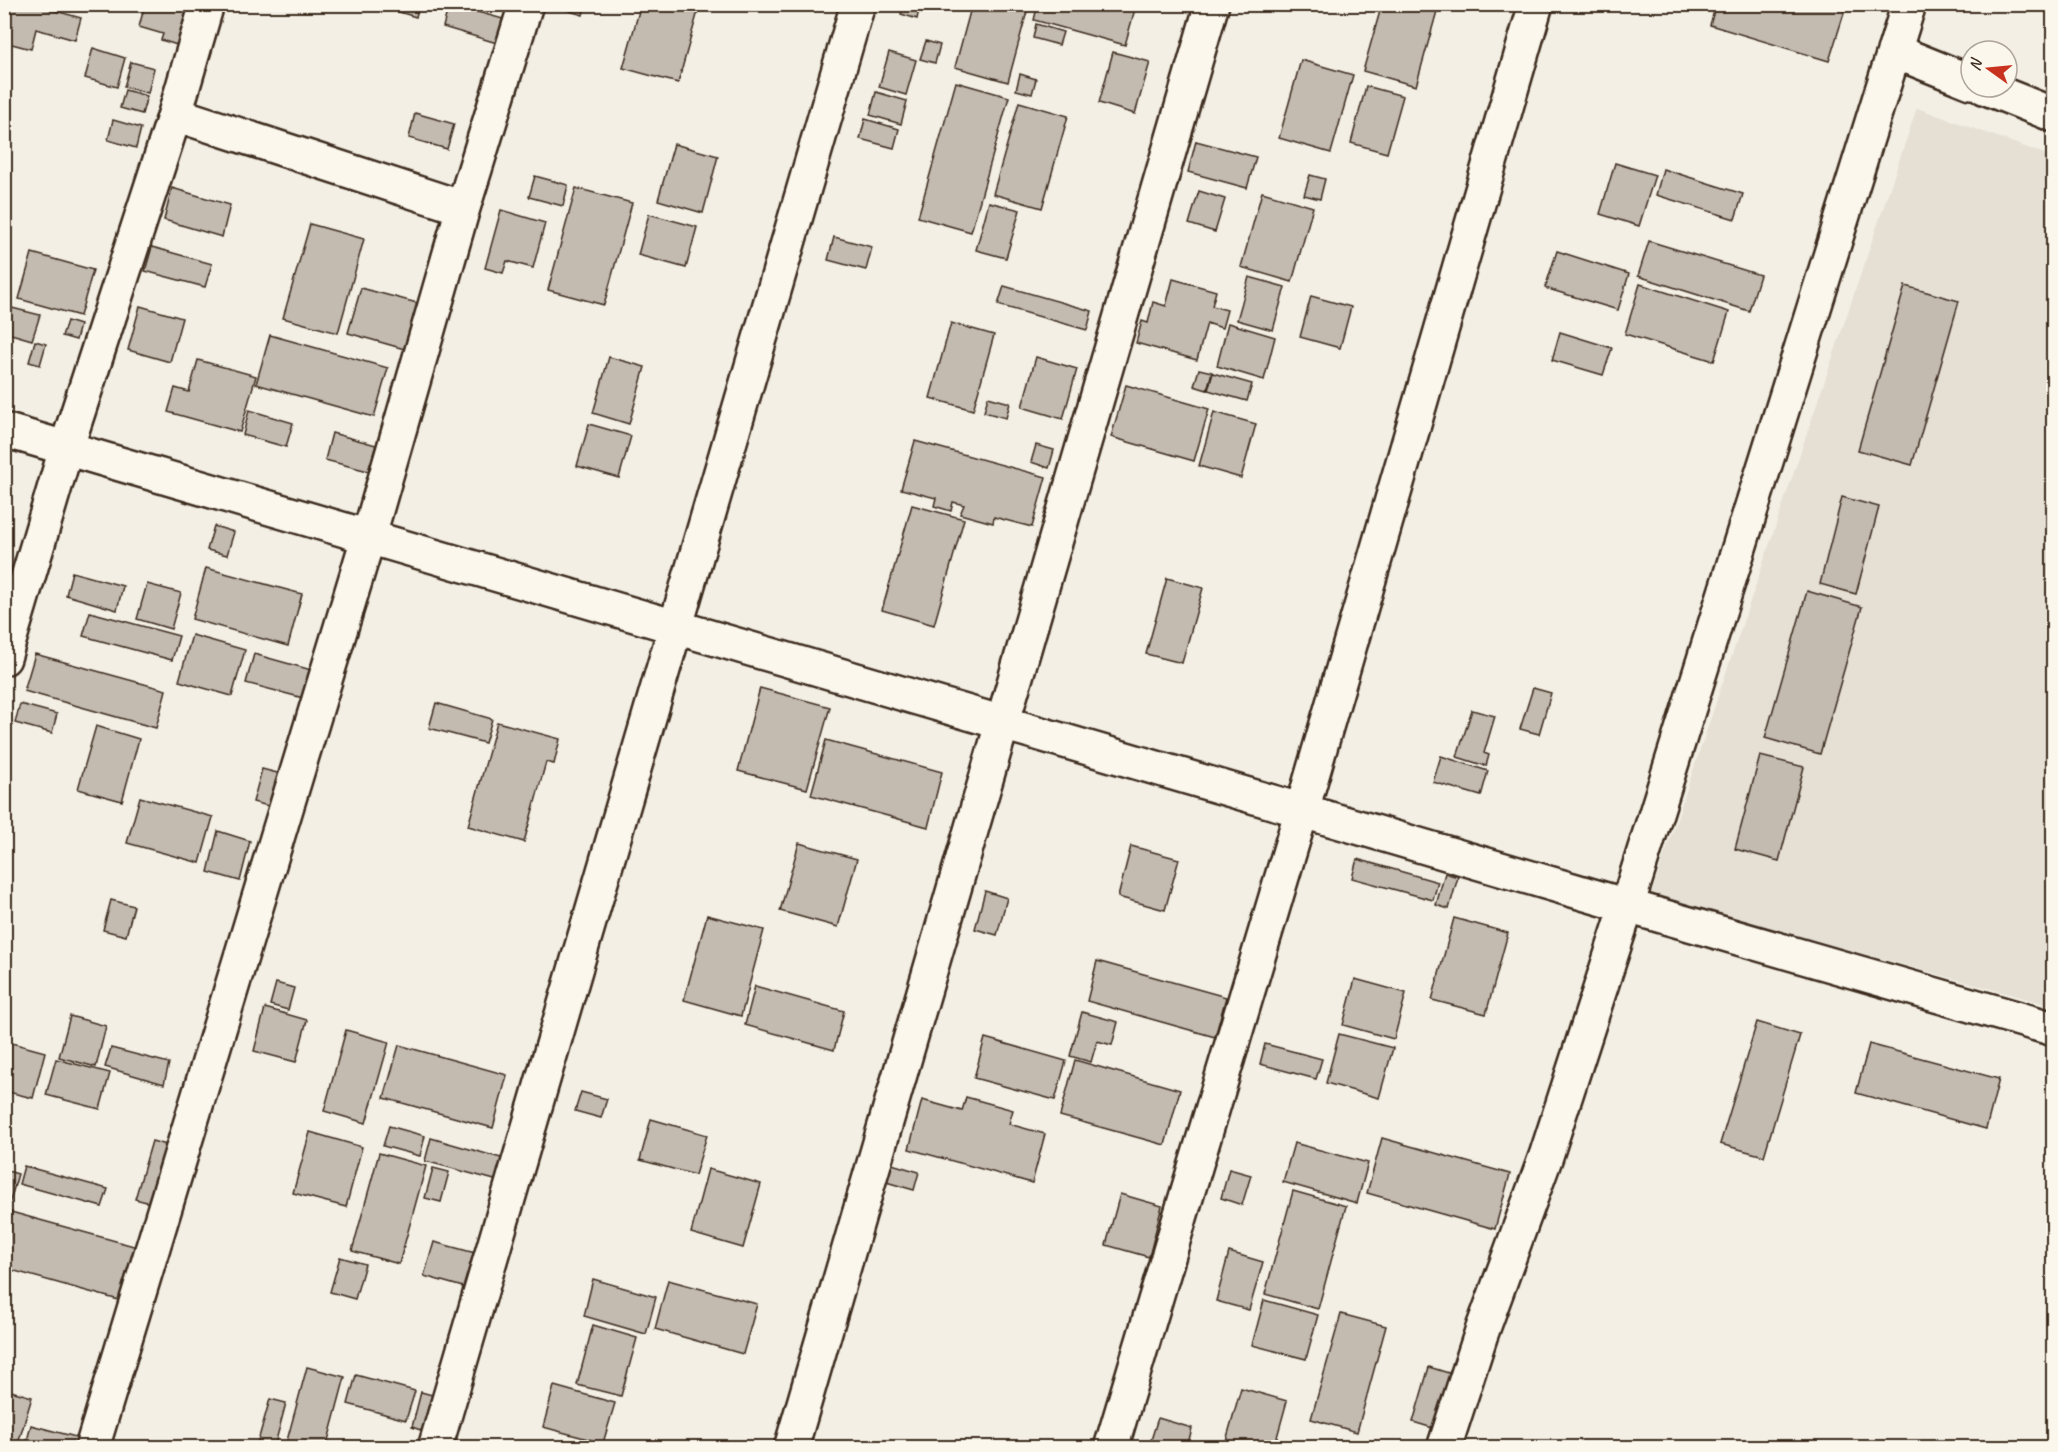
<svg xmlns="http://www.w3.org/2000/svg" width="2058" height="1452" font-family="Caveat,sans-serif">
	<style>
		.built { fill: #e5dfd4 }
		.building { fill: #c3bbb0; stroke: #3b2a1e; stroke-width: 1.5 }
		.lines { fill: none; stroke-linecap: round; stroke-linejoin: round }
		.minor-casing { stroke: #3b2a1e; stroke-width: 38 }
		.minor { stroke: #fbf7ec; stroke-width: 33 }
	</style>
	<rect width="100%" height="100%" fill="#f3efe4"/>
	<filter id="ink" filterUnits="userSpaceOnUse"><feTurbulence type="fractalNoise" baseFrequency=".0167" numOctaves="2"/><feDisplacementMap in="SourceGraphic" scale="12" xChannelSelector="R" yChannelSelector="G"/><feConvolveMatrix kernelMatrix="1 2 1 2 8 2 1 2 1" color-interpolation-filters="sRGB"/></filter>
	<g filter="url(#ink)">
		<path class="built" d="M1917 108 2053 157V1006L1651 895Z"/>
		<path class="building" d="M12 4H31L81 18 75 40 36 29 31 49 4 42Z
			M145 4H188L177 45 161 40 163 34 139 27Z
			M372 4H419L416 17Z
			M449 4 503 19 497 43 443 27Z
			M568 4H586L583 15 566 10Z
			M641 4H700L678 83 623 68Z
			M904 4H920L917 19 901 14Z
			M972 4H1029L1008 82 955 67Z
			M1038 4H1119L1135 9 1125 45 1034 20Z
			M1382 4H1439L1416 86 1363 71Z
			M1716 4H1837L1846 7 1829 61 1710 25Z
			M1036 24 1063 32 1059 45 1033 38Z
			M926 41 940 45 935 63 920 59Z
			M93 48 125 58 117 87 85 78Z
			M889 52 916 60 906 95 879 87Z
			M1113 52 1150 62 1135 114 1099 103Z
			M1301 60 1353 75 1331 153 1279 138Z
			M131 62 154 68 148 93 124 87Z
			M1020 74 1036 79 1032 94 1016 90Z
			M956 82 1009 97 971 232 918 217Z
			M1366 86 1403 96 1387 153 1351 143Z
			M125 90 147 96 142 114 120 108Z
			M876 92 907 101 901 124 870 115Z
			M1019 102 1068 116 1042 208 993 194Z
			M415 113 454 124 447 149 409 138Z
			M865 119 899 129 894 148 860 139Z
			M113 120 141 128 136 148 108 140Z
			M1196 141 1256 157 1247 188 1188 172Z
			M674 144 718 156 703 213 658 200Z
			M1615 163 1655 175 1639 226 1600 214Z
			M1663 169 1743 194 1735 219 1656 195Z
			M1310 175 1325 179 1320 199 1304 195Z
			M535 176 568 185 563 206 529 197Z
			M172 188 230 205 222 237 164 220Z
			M576 188 632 203 604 305 548 290Z
			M1199 191 1225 199 1215 232 1189 224Z
			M1262 192 1313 207 1292 282 1241 267Z
			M989 202 1020 210 1006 258 976 250Z
			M501 210 545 223 533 268 507 261 503 273 485 268Z
			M649 214 697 227 686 268 638 255Z
			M310 224 364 239 338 333 283 318Z
			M834 237 872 247 866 270 828 260Z
			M1649 241 1760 275 1749 311 1638 276Z
			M152 247 212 264 205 287 145 271Z
			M1557 251 1629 274 1618 310 1545 288Z
			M32 253 93 270 80 316 19 299Z
			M1249 277 1285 287 1273 330 1237 320Z
			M1173 279 1216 291 1212 306 1227 310 1222 328 1207 323 1197 360 1136 343 1142 321 1148 323 1153 302 1166 306Z
			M1640 284 1729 312 1714 361 1625 334Z
			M1004 286 1092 311 1087 330 998 305Z
			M1905 286 1959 301 1912 465 1858 450Z
			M361 288 421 304 408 350 348 333Z
			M1311 296 1351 307 1340 348 1300 337Z
			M4 306 40 315 32 340 4 332Z
			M140 306 182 318 170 362 128 350Z
			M67 321 80 325 76 340 62 336Z
			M951 323 994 335 973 410 930 398Z
			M1228 323 1275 337 1264 380 1217 366Z
			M1560 332 1612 348 1603 375 1552 360Z
			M270 335 388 368 374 417 256 384Z
			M35 341 46 344 40 365 29 362Z
			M609 357 645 367 629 424 593 413Z
			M1036 357 1077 369 1063 419 1022 407Z
			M198 360 256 376 240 432 168 412 175 388 189 392Z
			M1199 369 1212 372 1207 390 1194 386Z
			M1213 373 1252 384 1247 401 1208 390Z
			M1126 385 1209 409 1194 461 1111 437Z
			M988 397 1010 403 1006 418 984 412Z
			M249 410 293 423 286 447 243 435Z
			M1214 412 1256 424 1241 478 1199 466Z
			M589 424 631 436 619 478 577 466Z
			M332 433 376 445 368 471 325 460Z
			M915 441 1046 477 1032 527 994 517 993 523 960 514 964 505 953 502 951 511 934 506 936 498 901 489Z
			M1036 445 1054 450 1049 468 1031 462Z
			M1842 497 1879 507 1856 594 1820 584Z
			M912 505 964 519 934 625 882 610Z
			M214 526 234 532 227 555 207 550Z
			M206 568 302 594 288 646 192 619Z
			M72 572 123 586 117 610 66 595Z
			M1167 578 1203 588 1182 663 1146 654Z
			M147 584 181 593 171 629 137 619Z
			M1807 591 1862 607 1820 754 1765 738Z
			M90 612 179 636 172 660 83 636Z
			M192 635 245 650 232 696 179 681Z
			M35 654 166 690 156 728 24 691Z
			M254 654 315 671 307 699 246 683Z
			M760 688 830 707 807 789 738 771Z
			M1533 688 1551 693 1539 734 1520 729Z
			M436 703 492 719 485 743 429 728Z
			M20 704 57 714 52 733 15 723Z
			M1472 710 1495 716 1484 753 1489 755 1486 766 1457 757Z
			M497 722 560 739 554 764 546 762 524 842 468 826Z
			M96 726 139 739 122 801 78 789Z
			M826 740 942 772 928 827 811 795Z
			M1441 756 1488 771 1481 796 1433 782Z
			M1760 756 1804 767 1779 861 1735 849Z
			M262 769 285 775 276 808 253 802Z
			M140 797 213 817 200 863 127 843Z
			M218 831 250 841 240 881 208 872Z
			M799 843 857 859 838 927 780 911Z
			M1131 846 1179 859 1165 910 1118 897Z
			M1357 859 1438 882 1433 900 1352 878Z
			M1445 873 1458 877 1449 909 1436 905Z
			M985 891 1007 898 997 935 975 929Z
			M111 900 134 906 126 936 103 930Z
			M707 915 764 930 741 1016 684 1000Z
			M1454 918 1508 933 1486 1014 1432 1000Z
			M1097 961 1226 997 1215 1037 1087 1001Z
			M1355 979 1406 993 1394 1039 1343 1025Z
			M276 983 294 988 288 1010 270 1005Z
			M755 986 844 1011 834 1050 745 1025Z
			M265 1008 307 1020 296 1062 254 1051Z
			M1082 1012 1118 1022 1112 1045 1097 1041 1091 1062 1070 1056Z
			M70 1016 106 1026 96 1067 59 1057Z
			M1757 1022 1800 1035 1764 1156 1720 1144Z
			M346 1030 389 1042 366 1123 324 1111Z
			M1339 1034 1393 1048 1379 1098 1326 1083Z
			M985 1038 1066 1061 1055 1100 974 1078Z
			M8 1042 45 1052 33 1098 4 1091V1053Z
			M1265 1044 1322 1059 1316 1079 1260 1064Z
			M1869 1044 1999 1079 1986 1129 1856 1093Z
			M399 1045 507 1075 493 1128 384 1098Z
			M111 1048 169 1063 164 1084 105 1067Z
			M56 1059 110 1073 100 1109 46 1095Z
			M1075 1060 1180 1090 1165 1145 1060 1116Z
			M581 1092 607 1099 601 1118 575 1111Z
			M966 1097 1013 1110 1009 1124 1045 1134 1032 1183 909 1149 922 1100 962 1111Z
			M651 1119 707 1135 695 1175 640 1160Z
			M389 1126 425 1136 420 1156 383 1146Z
			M310 1132 362 1147 346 1207 293 1193Z
			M431 1138 508 1160 502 1182 425 1161Z
			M1382 1138 1510 1174 1495 1229 1367 1193Z
			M152 1141 174 1147 158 1205 135 1199Z
			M1294 1143 1368 1163 1357 1203 1283 1182Z
			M379 1153 426 1166 399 1264 352 1251Z
			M885 1162 919 1172 914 1190 879 1180Z
			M24 1166 108 1189 102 1207 19 1184Z
			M433 1168 449 1172 441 1202 425 1198Z
			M708 1169 761 1184 743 1248 691 1233Z
			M1229 1169 1251 1175 1242 1205 1221 1198Z
			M4 1170 18 1174 4 1222Z
			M1293 1191 1346 1206 1318 1309 1265 1294Z
			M1120 1194 1162 1206 1149 1257 1106 1245Z
			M11 1212 141 1248 126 1302 4 1268V1234Z
			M434 1242 479 1254 470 1289 424 1276Z
			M1229 1252 1263 1262 1249 1310 1216 1301Z
			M340 1257 365 1264 355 1299 330 1292Z
			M593 1279 656 1297 646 1334 584 1316Z
			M668 1280 757 1304 743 1354 655 1329Z
			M1264 1300 1318 1315 1306 1359 1252 1345Z
			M1341 1314 1386 1326 1357 1432 1311 1419Z
			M593 1325 637 1338 621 1396 577 1385Z
			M307 1367 345 1377 326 1448H285Z
			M1429 1367 1452 1374 1436 1429 1413 1422Z
			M356 1375 415 1391 406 1420 348 1404Z
			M554 1386 615 1403 603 1443 543 1427Z
			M1241 1388 1287 1401 1274 1448H1224Z
			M4 1389 32 1397 18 1444 4 1441Z
			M421 1392 436 1396 426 1432 412 1427Z
			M270 1399 286 1403 274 1448H256Z
			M1158 1418 1192 1428 1187 1448 1151 1440Z
			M31 1425 87 1440 85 1448H37L26 1445Z"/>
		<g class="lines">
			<defs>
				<path id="minor" d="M1894 51 1971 82
					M1984 87 2054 115
					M175 114 463 208
					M4 430 1627 906 2054 1029
					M4 658 66 449 175 114 207 4
					M92 1448 369 535 463 208 526 4
					M435 1448 858 4
					M791 1448 1212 4
					M1111 1448 1302 810 1536 4
					M1444 1448 1481 1334 1546 1156 1627 906 1909 4"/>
			</defs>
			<use href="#minor" class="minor-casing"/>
			<use href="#minor" class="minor"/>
		</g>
	</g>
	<rect width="2058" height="1452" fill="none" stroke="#fbf7ec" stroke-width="24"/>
	<rect x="12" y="12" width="2034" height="1428" fill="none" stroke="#3b2a1e" stroke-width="2" filter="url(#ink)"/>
	<g transform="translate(1989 69) rotate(285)"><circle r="28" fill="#fbf7ec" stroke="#aea59a" stroke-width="1.5"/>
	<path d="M0-4.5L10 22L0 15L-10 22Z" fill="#c8321e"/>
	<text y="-9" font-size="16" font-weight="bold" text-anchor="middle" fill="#3b2a1e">N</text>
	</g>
</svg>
